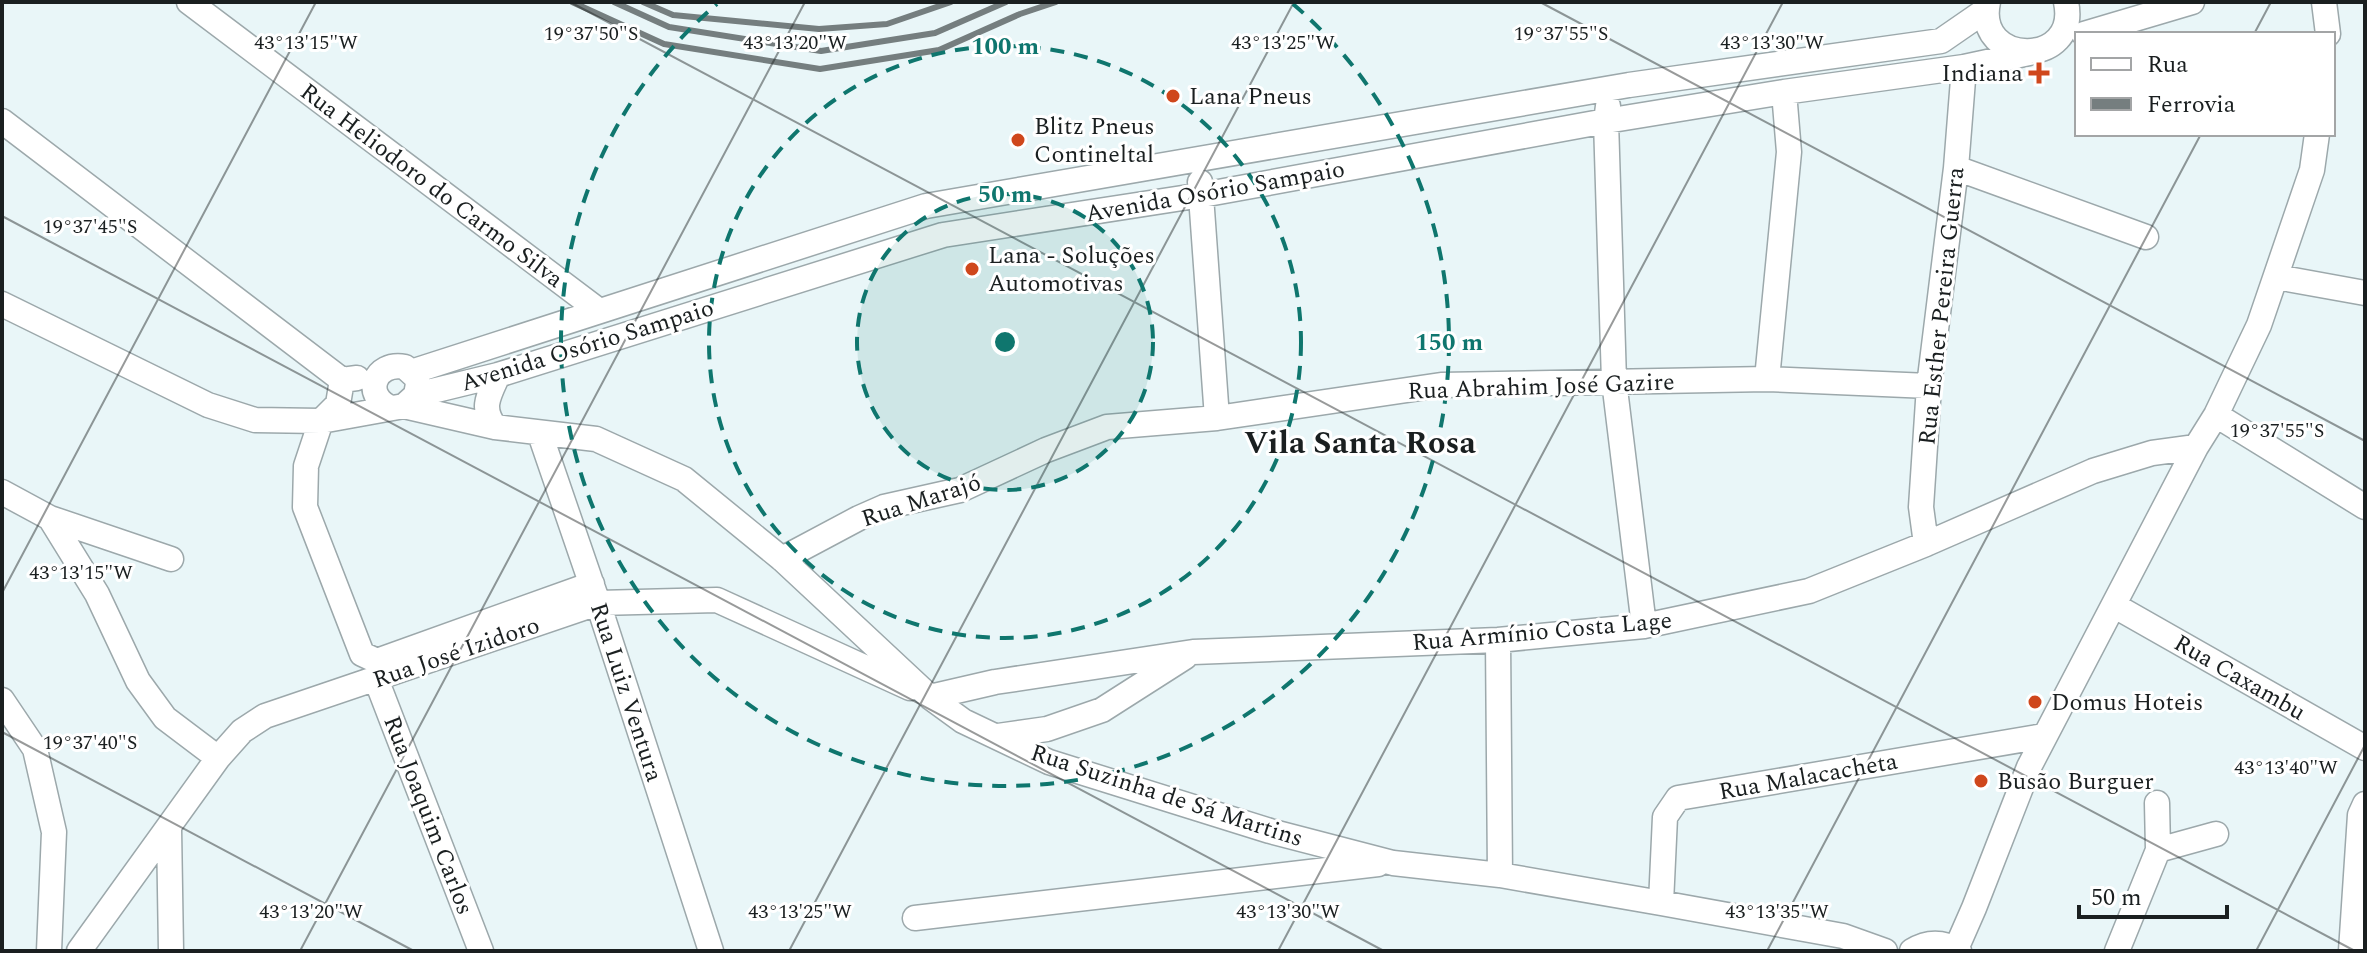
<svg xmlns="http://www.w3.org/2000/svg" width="2367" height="953" font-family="Spectral,serif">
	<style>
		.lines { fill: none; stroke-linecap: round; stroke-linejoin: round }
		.minor-casing { stroke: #9ca8ab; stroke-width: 27 }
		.minor { stroke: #fff; stroke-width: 24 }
		.rail { stroke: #757e7f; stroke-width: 6 }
		.ticks { fill: none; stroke: #1a1f20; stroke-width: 2; stroke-opacity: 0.45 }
		.ring { fill: none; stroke: #0f766e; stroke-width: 4; stroke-dasharray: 14 10 }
		.poi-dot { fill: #cf471c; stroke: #fff; stroke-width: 3 }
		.labels { text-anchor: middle; stroke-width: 6; stroke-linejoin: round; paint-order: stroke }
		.poi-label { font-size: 24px; fill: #1a1f20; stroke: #fff; text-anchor: start }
		.street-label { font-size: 24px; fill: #1a1f20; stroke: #fff }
		.district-label { font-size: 32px; font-weight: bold; fill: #1a1f20; stroke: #fff }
		.ticks-label { font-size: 20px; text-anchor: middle; fill: #1a1f20; stroke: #fff; stroke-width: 6; stroke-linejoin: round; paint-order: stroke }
		.centre { fill: #0f766e; stroke: #fff; stroke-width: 4 }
		.ring-label { font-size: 24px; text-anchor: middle; font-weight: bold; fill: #0f766e; stroke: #fff; stroke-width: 6; stroke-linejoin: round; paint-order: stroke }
	</style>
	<rect width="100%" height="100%" fill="#e9f6f8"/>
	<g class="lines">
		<defs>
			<path id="minor" d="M189 2 598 310
				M1988 2C1974 67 2080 68 2066 2
				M2324 2 2328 34
				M2084 34 2192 2
				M1608 106 1606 121 1614 381 1644 626
				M2 121 342 380 357 378
				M1956 168 2146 237
				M1200 182 1217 418
				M2276 277 2365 293
				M2 304 208 405 255 420 321 421 404 406 416 395 418 384 416 377 405 367C374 361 362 396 391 408
				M411 372 926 206 1629 85 1941 41 1986 10
				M1767 379 1789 152 1784 92
				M342 380 338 404 321 421 306 466 305 507 362 654 377 661 592 584
				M416 395 498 375 943 235 1202 195 1606 121 1784 92 1964 67 2029 53
				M404 406 495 427 596 439 684 479 782 559 930 697 963 721 1049 762 1270 831 1393 863 1500 875 1661 903 1843 936 1885 951
				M2216 415 2365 507
				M495 427C480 408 489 395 498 375
				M540 434 598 603 711 951
				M2 492 50 518 97 594 138 681 165 718 218 758
				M50 518 171 559
				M1926 544 1921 507 1929 386 1956 168 1964 67
				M782 559 859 518 884 507 960 490 1046 450 1107 427 1217 418 1441 385 1767 379 1929 386
				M2115 606 2365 748
				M1498 640 1500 875
				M376 679 481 951
				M930 697 995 682 1193 652 1498 640 1644 626 1809 591 1926 544 2093 471 2152 453 2196 447
				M2 700 35 749 54 832 49 951
				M998 736 1047 729 1102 710 1185 657
				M2157 803 2158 850
				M169 828 171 951
				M1661 903 1665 817 1678 798 2044 736
				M915 918 1378 864
				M1956 949 1974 908 2029 767 2196 447 2216 415 2259 325 2312 170 2317 134
				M79 951 218 758 242 731 265 716 598 603 717 600 910 688
				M1912 951C1928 941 1942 941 1959 951
				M2117 951 2158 850 2216 834
				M2351 951 2360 815 2365 804"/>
		</defs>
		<use href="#minor" class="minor-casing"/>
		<use href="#minor" class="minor"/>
		<path class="rail" d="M572 2 664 44 820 69 939 50 1020 14 1056 2
			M614 2 669 27 821 51 935 33 1006 2
			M643 2 673 15 819 29 887 24 951 2"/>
	</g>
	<path class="ticks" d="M570 2 2355 951M1540 2 2365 441M2254 34 2271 2M2 216 1384 951M2 593 316 2M2 732 414 951M300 951 805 2M789 951 1294 2M1278 951 1783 2M1767 951 2201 134M2256 951 2365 745"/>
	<circle cx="1005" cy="342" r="148" fill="#0f766e" fill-opacity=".12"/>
	<g class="ring">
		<circle cx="1005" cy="342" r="148"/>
		<circle cx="1005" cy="342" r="296"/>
		<path d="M1293 4A444 444 0 1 1 717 4"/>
	</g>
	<g class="poi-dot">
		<path d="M2035 61h8v8h8v8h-8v8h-8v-8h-8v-8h8z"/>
		<circle cx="1173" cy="96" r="8"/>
		<circle cx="1018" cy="140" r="8"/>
		<circle cx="972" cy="269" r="8"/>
		<circle cx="2035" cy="702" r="8"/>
		<circle cx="1981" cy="781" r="8"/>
	</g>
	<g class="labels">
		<g class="poi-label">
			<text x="2023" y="81" text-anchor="end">Indiana</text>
			<text x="1189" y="104">Lana Pneus</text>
			<text x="1034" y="134">Blitz Pneus<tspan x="1034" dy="28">Contineltal</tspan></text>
			<text x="988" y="263">Lana - Soluções<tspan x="988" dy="28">Automotivas</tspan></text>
			<text x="2051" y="710">Domus Hoteis</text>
			<text x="1997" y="789">Busão Burguer</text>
		</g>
		<g class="street-label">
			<text transform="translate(432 185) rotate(37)" y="8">Rua Heliodoro do Carmo Silva</text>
			<text transform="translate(1215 191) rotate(-10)" y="8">Avenida Osório Sampaio</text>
			<text transform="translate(1941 306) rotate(-84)" y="8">Rua Esther Pereira Guerra</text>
			<text transform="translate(587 345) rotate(-17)" y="8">Avenida Osório Sampaio</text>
			<text transform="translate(1541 386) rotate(-2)" y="8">Rua Abrahim José Gazire</text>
			<text transform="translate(921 500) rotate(-18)" y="8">Rua Marajó</text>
			<text transform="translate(1542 631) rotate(-5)" y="8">Rua Armínio Costa Lage</text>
			<text transform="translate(456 652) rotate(-19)" y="8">Rua José Izidoro</text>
			<text transform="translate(2240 677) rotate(30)" y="8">Rua Caxambu</text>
			<text transform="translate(627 692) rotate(72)" y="8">Rua Luiz Ventura</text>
			<text transform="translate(1808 776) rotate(-10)" y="8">Rua Malacacheta</text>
			<text transform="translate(1167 795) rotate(18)" y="8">Rua Suzinha de Sá Martins</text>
			<text transform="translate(429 815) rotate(69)" y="8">Rua Joaquim Carlos</text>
		</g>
		<g class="district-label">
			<text x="1360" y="453">Vila Santa Rosa</text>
		</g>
	</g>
	<g class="ticks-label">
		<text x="591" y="40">19°37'50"S</text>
		<text x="1561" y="40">19°37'55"S</text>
		<text x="306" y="49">43°13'15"W</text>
		<text x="795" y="49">43°13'20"W</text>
		<text x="1283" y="49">43°13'25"W</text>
		<text x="1772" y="49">43°13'30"W</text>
		<text x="90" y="233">19°37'45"S</text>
		<text x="2277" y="437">19°37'55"S</text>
		<text x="81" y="579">43°13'15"W</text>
		<text x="90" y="749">19°37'40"S</text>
		<text x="2286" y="774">43°13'40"W</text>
		<text x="311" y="918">43°13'20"W</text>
		<text x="800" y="918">43°13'25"W</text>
		<text x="1288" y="918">43°13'30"W</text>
		<text x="1777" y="918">43°13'35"W</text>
	</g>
	<circle cx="1005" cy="342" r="12" class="centre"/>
	<g class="ring-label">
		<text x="1005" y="54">100 m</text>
		<text x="1005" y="202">50 m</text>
		<text x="1449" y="350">150 m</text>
	</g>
	<rect width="2367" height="953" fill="none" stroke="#1a1f20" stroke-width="8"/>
	<rect x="2075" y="32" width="260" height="104" fill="#ffffff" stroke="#a3a5a6" stroke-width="2"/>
	<rect x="2091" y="58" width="40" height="12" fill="#ffffff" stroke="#a3a5a6" stroke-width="2"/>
	<text x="2147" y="72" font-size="24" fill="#1a1f20">Rua</text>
	<rect x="2091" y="98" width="40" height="12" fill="#757e7f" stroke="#a3a5a6" stroke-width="2"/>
	<text x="2147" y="112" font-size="24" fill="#1a1f20">Ferrovia</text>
	<path d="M2079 905v12h148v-12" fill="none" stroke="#1a1f20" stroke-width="4"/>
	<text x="2091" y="905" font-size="24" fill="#1a1f20" stroke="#ffffff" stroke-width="6" paint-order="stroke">50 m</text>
</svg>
